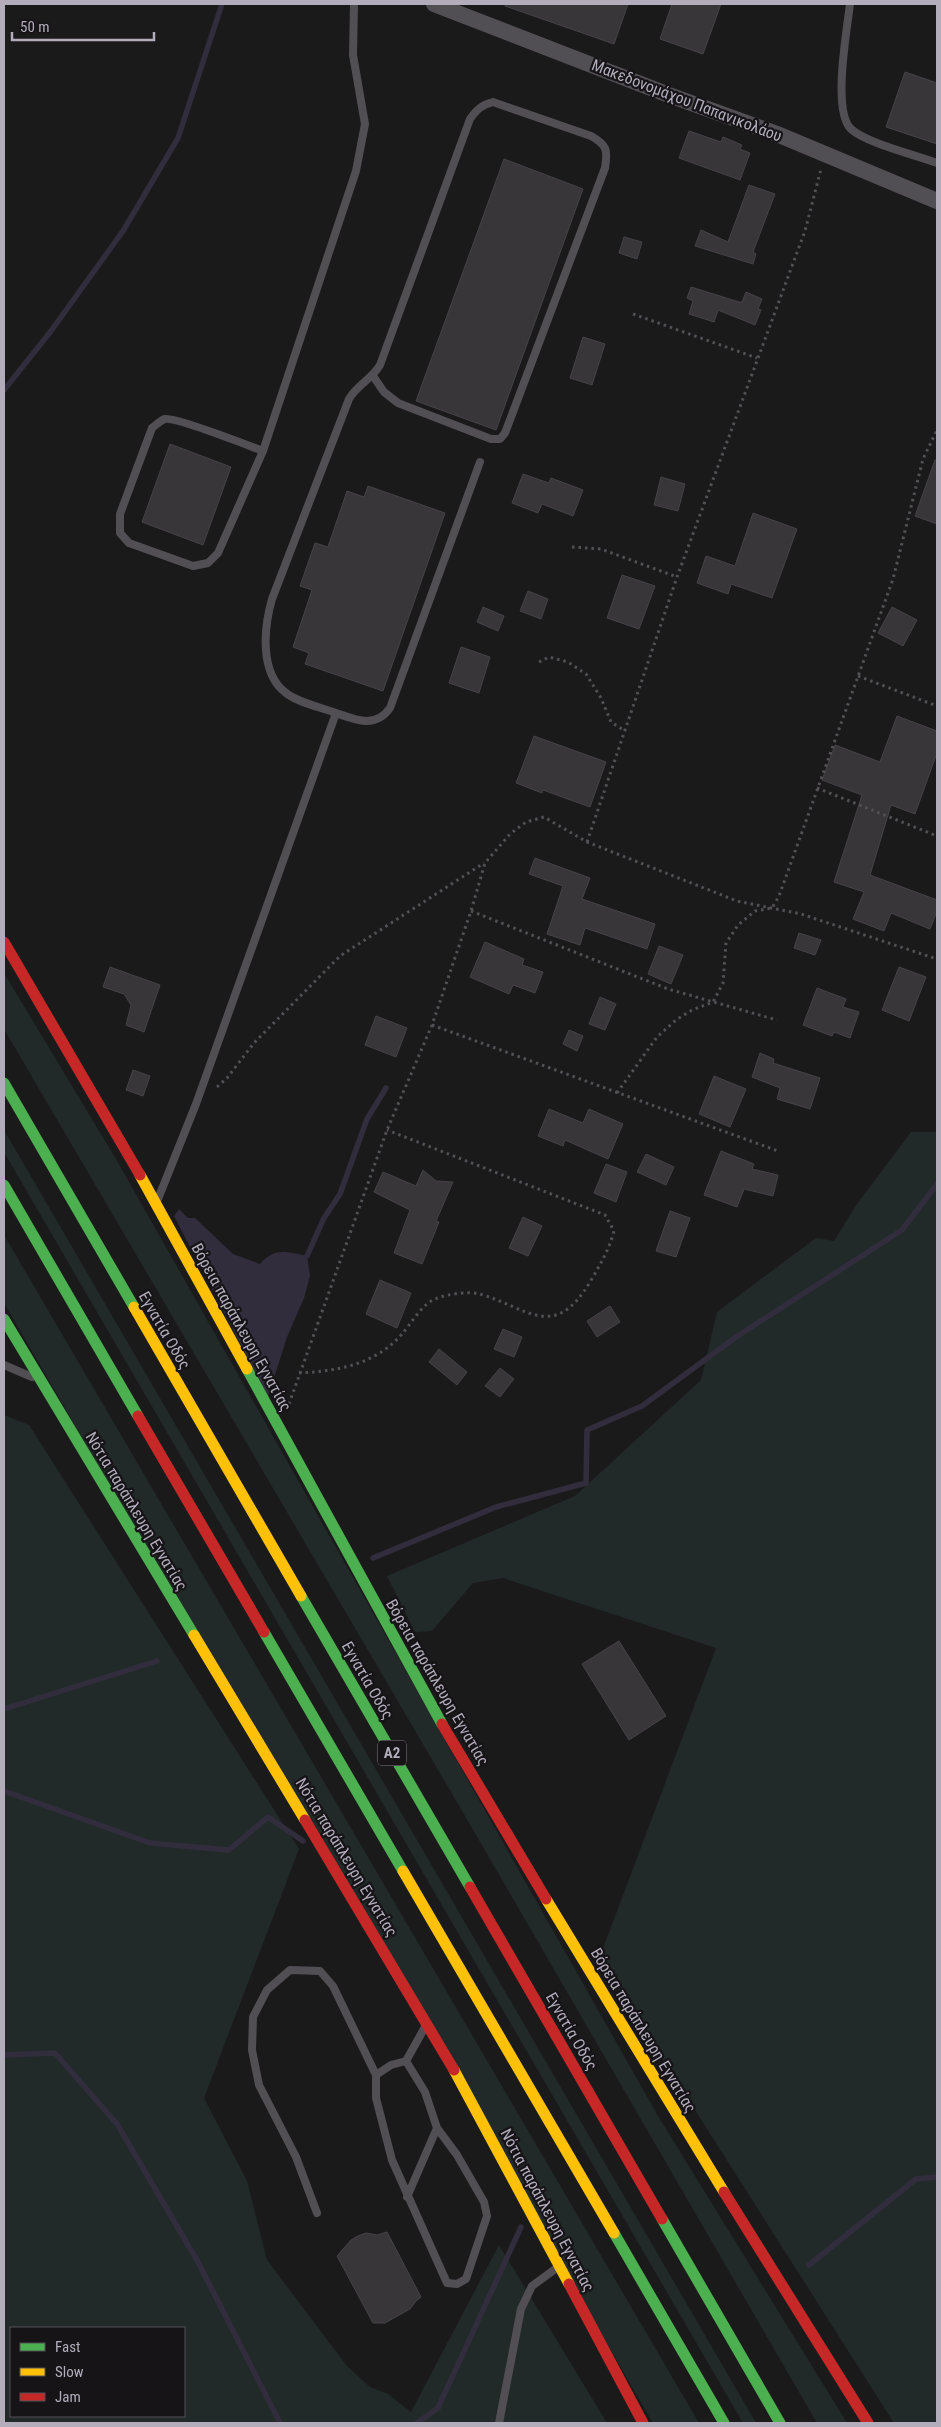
<svg xmlns="http://www.w3.org/2000/svg" width="941" height="2427" font-family="'Roboto Condensed',sans-serif">
	<style>
		.green { fill: #222a29; fill-rule: evenodd }
		.water { fill: #312d3d }
		.lines { fill: none; stroke-linecap: round; stroke-linejoin: round }
		.stream { stroke: #312d3d; stroke-width: 5.5 }
		.building { fill: #383638; stroke: #454347 }
		.path { stroke: #525055; stroke-width: 3; stroke-dasharray: 2.5 4; stroke-linecap: butt }
		.lane { stroke: #514e54; stroke-width: 8 }
		.street { stroke: #514e54; stroke-width: 16 }
		.fast { stroke: #4caf50; stroke-width: 11 }
		.slow { stroke: #ffc107; stroke-width: 11 }
		.jam { stroke: #c62828; stroke-width: 11 }
		.labels { text-anchor: middle; stroke-width: 4.5; stroke-linejoin: round; paint-order: stroke }
		.shield { fill: #161417; stroke: #847e8a; stroke-width: 1 }
		.shield-label { font-size: 15px; font-weight: bold; fill: #b3acbb }
		.street-label { font-size: 16px; fill: #b3acbb; stroke: #161417 }
	</style>
	<rect width="100%" height="100%" fill="#1b1a1b"/>
	<path class="green" d="M4 973 116 1159 658 2116 847 2423H817L461 1809 4 1029Z
		M4 1130 756 2423H743L4 1152Z
		M911 1132H937V2423H894L599 1959 716 1648 503 1578 473 1583 432 1631 415 1632 387 1576 575 1496 701 1380 717 1312 816 1238 834 1241 857 1204Z
		M4 1235 699 2423H653L4 1303Z
		M4 1415 29 1425 299 1849 204 2098 247 2181 267 2260 347 2366 370 2387 388 2394 411 2412 499 2245 607 2423H4ZM11 2328H184V2416H11Z"/>
	<path class="water" d="M179 1209 188 1218H195L233 1254 260 1264C275 1247 286 1252 307 1256L310 1276 304 1298 287 1337 268 1397 174 1216Z"/>
	<g class="lines">
		<path class="stream" d="M4 390 51 331 123 231 178 138 222 4
			M307 1256 324 1218 340 1194 367 1119 386 1088
			M373 1558 496 1507 586 1483 587 1430 642 1406 736 1337 902 1230 937 1184
			M4 1709 157 1661
			M4 1791 150 1843 229 1850 268 1817 303 1841
			M4 2055 55 2053 117 2124 198 2262 280 2423
			M809 2265 916 2179 937 2177
			M417 2423 438 2408 521 2227"/>
	</g>
	<path class="building" d="M505 4H628L614 44 505 6Z
		M672 4H721L703 54 660 39Z
		M905 72 937 83V144L886 127Z
		M689 131 721 142 723 137 742 145 740 149 750 153 740 180 679 158Z
		M504 159 583 189 496 430 416 401Z
		M749 185 775 194 753 252 756 254 753 264 695 246 701 230 728 242Z
		M624 237 642 242 637 259 619 253Z
		M691 287 739 302H742L746 292 762 299 758 309 761 310 755 325 718 310 714 322 689 314 693 301 687 298Z
		M583 337 605 344 592 385 570 378Z
		M170 444 231 467 203 545 142 522Z
		M935 460H937V524L915 516Z
		M523 474 549 483 551 478 583 490 573 516 542 504 538 513 512 503Z
		M661 477 685 484 678 511 654 505Z
		M368 486 445 513 383 691 305 664 309 653 293 647 312 590 300 586 315 543 328 547 347 491 364 497Z
		M753 513 797 529 772 598 731 584 728 594 697 583 706 556 735 566Z
		M622 575 655 586 639 629 607 618Z
		M528 591 548 599 541 619 520 611Z
		M483 607 504 616 498 631 477 622Z
		M892 607 917 620 903 646 878 633Z
		M461 647 490 657 479 693 449 683Z
		M897 716 937 731V753L915 814 891 805 870 875 937 900V911L930 929 891 913 884 931 853 919 864 892 834 882 862 795 822 780 835 745 880 762Z
		M534 736 606 762 590 807 543 790 542 793 516 783Z
		M535 858 590 878 582 899 655 924 647 949 585 928 580 945 547 934 563 886 529 874Z
		M799 933 821 940 815 955 794 948Z
		M485 942 524 959 522 965 543 972 535 993 513 985 509 994 470 977Z
		M659 946 683 955 671 984 648 974Z
		M110 967 160 985 144 1032 126 1025 131 1005 124 994 103 987Z
		M899 967 926 977 909 1021 882 1010Z
		M817 988 846 999 843 1007 859 1012 850 1038 834 1032 832 1036 803 1025Z
		M600 997 616 1004 605 1030 589 1024Z
		M376 1016 407 1028 396 1057 365 1045Z
		M569 1030 583 1036 577 1051 563 1044Z
		M760 1053 774 1059 773 1063 820 1078 810 1109 777 1099 780 1088 752 1077Z
		M133 1070 150 1076 143 1096 126 1090Z
		M714 1076 746 1089 730 1127 699 1114Z
		M549 1109 583 1123 589 1109 623 1124 608 1159 565 1140 563 1146 538 1136Z
		M721 1151 754 1164 752 1169 778 1175 773 1196 744 1189 737 1207 704 1195Z
		M646 1154 674 1167 666 1185 637 1172Z
		M606 1164 627 1172 616 1202 594 1193Z
		M423 1170 436 1181 453 1182 436 1221 439 1222 422 1264 394 1253 410 1210 374 1192 383 1172 416 1186Z
		M670 1211 690 1218 676 1257 656 1251Z
		M523 1217 542 1226 528 1256 509 1248Z
		M380 1280 411 1293 397 1328 366 1314Z
		M610 1306 620 1322 597 1337 587 1321Z
		M503 1329 522 1337 514 1357 494 1349Z
		M439 1349 467 1372 457 1385 429 1362Z
		M500 1368 514 1379 500 1397 485 1386Z
		M619 1641 666 1716 629 1740 582 1664Z
		M387 2232 421 2297 416 2301 410 2309 385 2323H373L337 2256 351 2240 358 2236 366 2233 377 2235Z"/>
	<g class="lines">
		<path class="path" d="M633 314 757 358
			M572 547 601 549 677 577
			M539 662 549 657 568 662 586 674 601 698 611 722 625 731
			M858 676 937 706
			M817 788 937 836
			M587 842 677 577 805 231 821 169
			M471 911 668 989 777 1020
			M432 1025 778 1151
			M217 1087 227 1078 254 1043 340 956 484 863
			M617 1093 657 1037 676 1020 692 1010 713 1002 723 983 726 943 738 925 755 911 772 908 779 896 893 579 923 459 937 430
			M299 1373C337 1371 375 1365 402 1334 411 1324 422 1304 435 1299 448 1294 467 1291 480 1294 528 1308 554 1342 590 1282 600 1265 609 1250 614 1231L605 1215 387 1130
			M289 1404 387 1130 432 1025 471 911 485 863 510 834 526 822 544 817 587 842 737 901 801 914 937 959"/>
		<path class="lane" d="M850 4C847 30 832 111 851 129 866 143 916 155 937 163
			M263 451C247 445 176 417 165 419 161 420 156 425 152 428L120 514V533L129 543 193 566 208 563 218 553 263 451 356 171 365 124 353 55 354 4
			M336 713C356 720 375 729 390 708L480 462
			M158 1199 196 1104 336 713C320 707 299 703 286 693 259 673 264 627 272 599L349 399C357 385 372 379 380 365L470 119C477 109 482 105 493 102L591 136C607 145 608 150 605 168L505 433 500 439H491L398 403 384 392 373 376
			M4 1365 32 1377
			M376 2075 391 2065 406 2061 425 2027
			M407 2197 437 2128
			M317 2213 296 2157 259 2085 252 2050 253 2017 267 1990 290 1970 320 1971 333 1986 376 2075V2098L392 2160 447 2283 457 2284 466 2279 487 2216 484 2202 457 2155 437 2128 425 2092 406 2061
			M499 2423 521 2309 532 2286 558 2267"/>
		<path class="street" d="M434 4 669 95 777 134 937 201"/>
		<path class="fast" d="M4 1083 134 1307
			M4 1185 138 1416
			M4 1319 194 1635
			M247 1369 442 1724
			M301 1596 470 1887
			M264 1632 403 1871
			M662 2219 780 2423
			M614 2233 724 2423"/>
		<path class="slow" d="M140 1175 247 1369
			M134 1307 301 1596
			M194 1635 305 1820
			M403 1871 614 2233
			M546 1899 724 2192
			M454 2070 569 2284"/>
		<path class="jam" d="M4 942 140 1175
			M138 1416 264 1632
			M442 1724 546 1899
			M305 1820 454 2070
			M470 1887 662 2219
			M724 2192 868 2423
			M569 2284 643 2423"/>
	</g>
	<g class="labels">
		<rect class="shield" x="378" y="1740.5" width="28" height="25" rx="4"/>
		<g class="shield-label">
			<text x="392" y="1758">Α2</text>
		</g>
		<g class="street-label">
			<text transform="translate(687 100) rotate(21)" y="6">Μακεδονομάχου Παπανικολάου</text>
			<text transform="translate(242 1327) rotate(61)" y="6">Βόρεια παράπλευρη Εγνατίας</text>
			<text transform="translate(165 1330) rotate(60)" y="6">Εγνατία Οδός</text>
			<text transform="translate(137 1511) rotate(59)" y="6">Νότια παράπλευρη Εγνατίας</text>
			<text transform="translate(368 1680) rotate(60)" y="6">Εγνατία Οδός</text>
			<text transform="translate(438 1682) rotate(60)" y="6">Βόρεια παράπλευρη Εγνατίας</text>
			<text transform="translate(347 1857) rotate(59)" y="6">Νότια παράπλευρη Εγνατίας</text>
			<text transform="translate(644 2030) rotate(59)" y="6">Βόρεια παράπλευρη Εγνατίας</text>
			<text transform="translate(572 2031) rotate(60)" y="6">Εγνατία Οδός</text>
			<text transform="translate(548 2210) rotate(62)" y="6">Νότια παράπλευρη Εγνατίας</text>
		</g>
	</g>
	<rect width="941" height="2427" fill="none" stroke="#b3acbb" stroke-width="10"/>
	<rect x="10" y="2327" width="175" height="90" fill="#161417" stroke="#555159"/>
	<rect x="20" y="2343" width="25" height="8" fill="#4caf50" stroke="#555159"/>
	<text x="55" y="2352" font-size="15" fill="#b3acbb">Fast</text>
	<rect x="20" y="2368" width="25" height="8" fill="#ffc107" stroke="#555159"/>
	<text x="55" y="2377" font-size="15" fill="#b3acbb">Slow</text>
	<rect x="20" y="2393" width="25" height="8" fill="#c62828" stroke="#555159"/>
	<text x="55" y="2402" font-size="15" fill="#b3acbb">Jam</text>
	<path d="M12 32v8h142v-8" fill="none" stroke="#b3acbb" stroke-width="2.5"/>
	<text x="20" y="32" font-size="15" fill="#b3acbb" stroke="#161417" stroke-width="4" paint-order="stroke">50 m</text>
</svg>
